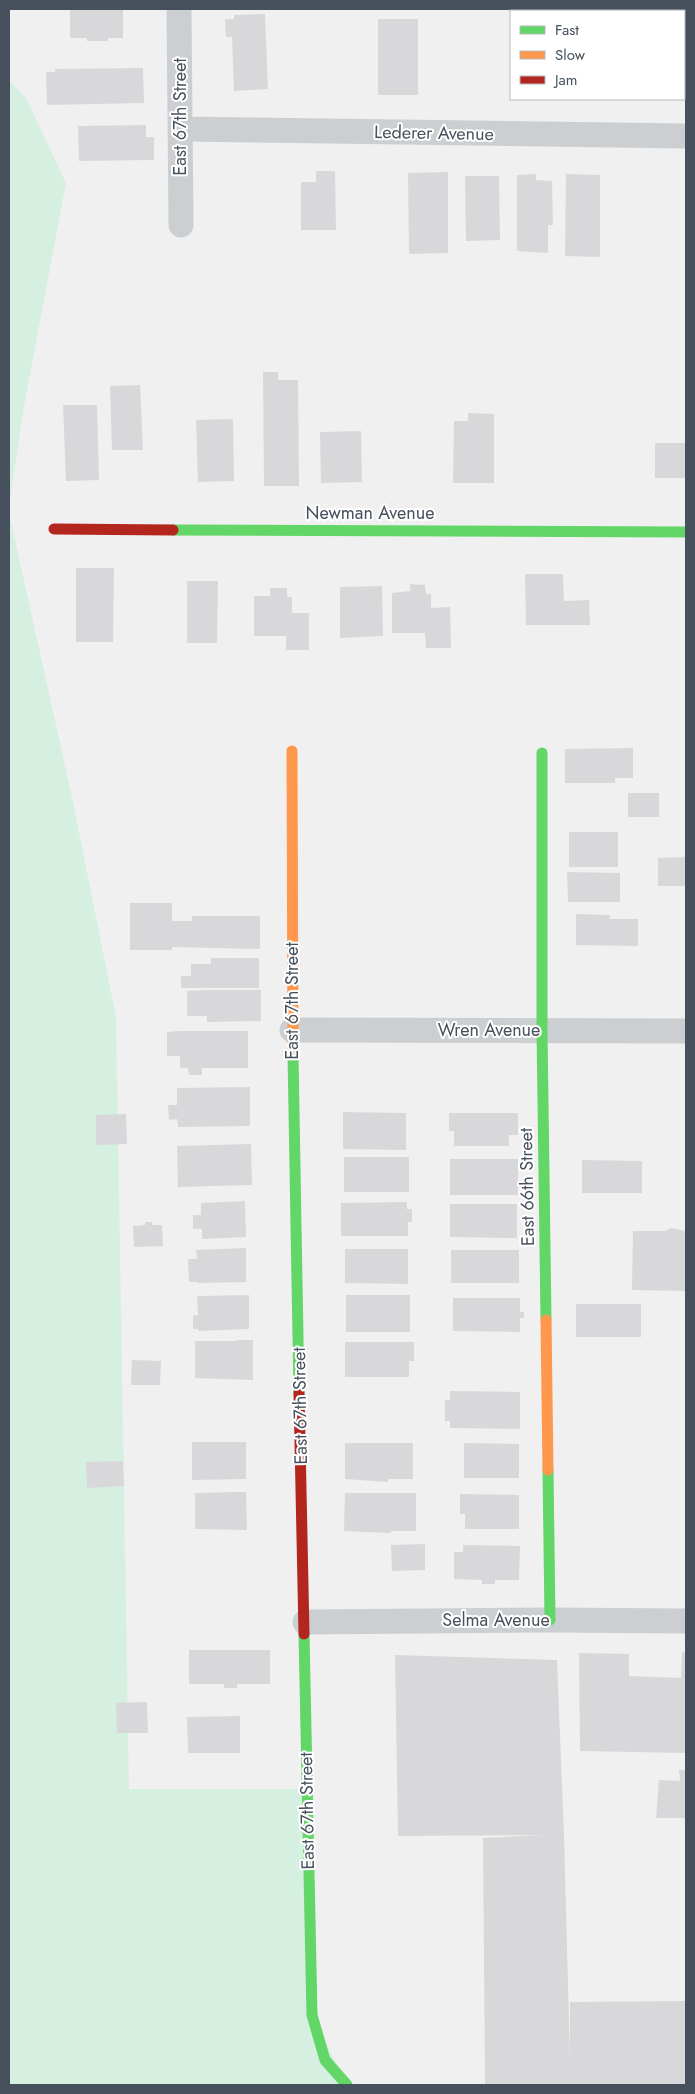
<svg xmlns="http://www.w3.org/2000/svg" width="695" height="2094" font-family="Jost,sans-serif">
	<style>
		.green { fill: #d5efe1 }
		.building { fill: #d8d8db }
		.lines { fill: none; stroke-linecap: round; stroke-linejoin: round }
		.street { stroke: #cccfd1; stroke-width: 25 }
		.fast { stroke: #63d668; stroke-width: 11 }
		.slow { stroke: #ff974d; stroke-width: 11 }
		.jam { stroke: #b3261e; stroke-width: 11 }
		.labels { text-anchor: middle; stroke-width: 4; stroke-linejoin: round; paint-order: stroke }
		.street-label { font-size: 18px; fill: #47515d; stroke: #fff }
	</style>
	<rect width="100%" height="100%" fill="#f1f0f0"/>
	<path class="green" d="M9 81 26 98 66 183 24 406 9 505Z
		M9 513 72 797 116 1017 129 1789H307L312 2015 347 2085H9Z"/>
	<path class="building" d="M70 9H123V38H108V41H87V38H70Z
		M265 14 268 89 234 91 232 37H226L225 19H234V15Z
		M378 19H418V95H378Z
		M143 68 144 103 47 105 46 72H55V69Z
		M146 125V137H154V160L79 161 78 126Z
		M316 171H335L336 230H301V182H316Z
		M448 172V253L409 254 408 173Z
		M536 174V180L552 181 553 225H548V253L517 251V175Z
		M566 174 600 175V257L565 256Z
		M465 176H499L500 240 466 241Z
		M263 372H278V380H298L299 486H264Z
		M140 385 143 450H112L110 386Z
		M63 405H97L99 480 66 481Z
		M468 413 494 414V483H453L454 421H468Z
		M233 419 234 481 198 482 196 420Z
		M361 431 362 482 321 483 320 432Z
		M655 443H686V478H655Z
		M76 568H114L113 642H76Z
		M525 574H563L564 601 589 600 590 625H526Z
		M187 581H218L217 643H187Z
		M410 584 425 585 426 594H431V608L450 607 451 648H426L425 633H392V593L410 591Z
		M382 586 383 636 340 638V587Z
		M270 588H287V597H292V613H309V650H286V636H254V596H270Z
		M633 748V778H615V783H565V749Z
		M628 793H659V817H628Z
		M569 832H618V867H569Z
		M686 857V886H658V858Z
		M567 872 620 873V902H568Z
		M130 903H172V921H192V916H260V949L172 947V950H130Z
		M576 914 610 915V919H638V946L576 945Z
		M211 958H259V988H181V976H191V964H211Z
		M207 990H261V1021L207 1022V1016H187V991Z
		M179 1031H248V1068H202V1075H189L188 1068H180V1056H167V1032Z
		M250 1087V1126L178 1127 177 1119 169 1120 168 1105H177V1088Z
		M343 1112 406 1113V1150L343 1149Z
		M449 1113H518V1135H509V1146H454V1131H449Z
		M126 1114 127 1144 96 1145V1115Z
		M251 1144 252 1185 178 1187 177 1146Z
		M344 1157H409V1192H344Z
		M450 1159H518V1195H450Z
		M582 1160 642 1161V1193H582Z
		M245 1201 246 1237 202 1239V1229H193V1215H201V1203Z
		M407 1202V1209H412V1222H408V1236H341V1203Z
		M450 1204H517V1238L450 1237Z
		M145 1222H152V1225H162L163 1246 134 1247 133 1226 145 1225Z
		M671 1228 685 1231V1291L632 1290 633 1231H665Z
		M246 1248V1282L198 1283V1282H189L188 1259H197L196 1250Z
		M345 1249H408V1284L345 1283Z
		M451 1250H519V1283H451Z
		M249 1295V1329L198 1331V1329H193V1316L198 1315 197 1296Z
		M346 1295H410V1332H346Z
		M453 1298H520V1312H524V1318H520V1332L453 1331Z
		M576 1304H641V1337H576Z
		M237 1340H253V1380L195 1378V1341H237Z
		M345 1342H414V1361H409V1377H345Z
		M132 1360 161 1361 160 1385H131Z
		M450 1391 520 1392V1429L450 1428V1421H445V1400H450Z
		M192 1442H246V1479L192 1480Z
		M345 1443H413V1479H388V1482L345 1479Z
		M464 1443 519 1444V1478H464Z
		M123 1461 124 1486 87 1488 86 1462Z
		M235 1492H246L247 1530 195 1529V1493Z
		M345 1493H416V1531H391V1533L344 1531Z
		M460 1494 519 1495V1529H465V1514H460Z
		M425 1544V1570L392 1571 391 1545Z
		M463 1545 520 1546 519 1580H495V1584H482V1580L454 1579V1552H463Z
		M189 1650H270V1684H237V1688H224V1684H189Z
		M682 1652 686 1653V1753L580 1751 579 1653 629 1654V1676L681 1678Z
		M395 1655 557 1660 564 1835 570 2058V2002L686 2001V2084H485L483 1838 545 1835 398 1836Z
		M147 1702 148 1733H117L116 1703Z
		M240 1716V1753H188L187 1717Z
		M679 1770H686V1818H656L659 1780 680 1781Z"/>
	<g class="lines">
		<path class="street" d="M179 9 181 225
			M181 129 686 136
			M292 1030 686 1031
			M305 1622 550 1620 686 1621"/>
		<path class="fast" d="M173 530 686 532
			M542 753V1030L546 1320
			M293 1055 299 1393
			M548 1470 550 1620
			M304 1634 312 2015 325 2060 347 2085"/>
		<path class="slow" d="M292 751 293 1055
			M546 1320 548 1470"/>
		<path class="jam" d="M54 529 173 530
			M299 1393 304 1634"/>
	</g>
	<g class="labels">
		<g class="street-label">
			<text transform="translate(180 117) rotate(-90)" y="6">East 67th Street</text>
			<text transform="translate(434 133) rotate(1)" y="6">Lederer Avenue</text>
			<text x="370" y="519">Newman Avenue</text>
			<text transform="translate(292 1001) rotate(-90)" y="6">East 67th Street</text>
			<text x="489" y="1036">Wren Avenue</text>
			<text transform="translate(527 1187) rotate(-91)" y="6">East 66th Street</text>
			<text transform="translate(300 1406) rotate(-91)" y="6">East 67th Street</text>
			<text x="496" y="1626">Selma Avenue</text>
			<text transform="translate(307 1811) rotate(-91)" y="6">East 67th Street</text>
		</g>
	</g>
	<rect width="695" height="2094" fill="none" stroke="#47515d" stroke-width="20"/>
	<rect x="510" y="10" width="175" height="90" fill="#ffffff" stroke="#b5b9be"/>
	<rect x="520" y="26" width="25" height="8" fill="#63d668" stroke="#b5b9be"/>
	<text x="555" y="35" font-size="15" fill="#47515d">Fast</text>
	<rect x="520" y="51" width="25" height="8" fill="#ff974d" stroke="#b5b9be"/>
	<text x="555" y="60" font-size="15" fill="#47515d">Slow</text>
	<rect x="520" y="76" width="25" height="8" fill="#b3261e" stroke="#b5b9be"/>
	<text x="555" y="85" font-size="15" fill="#47515d">Jam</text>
</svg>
